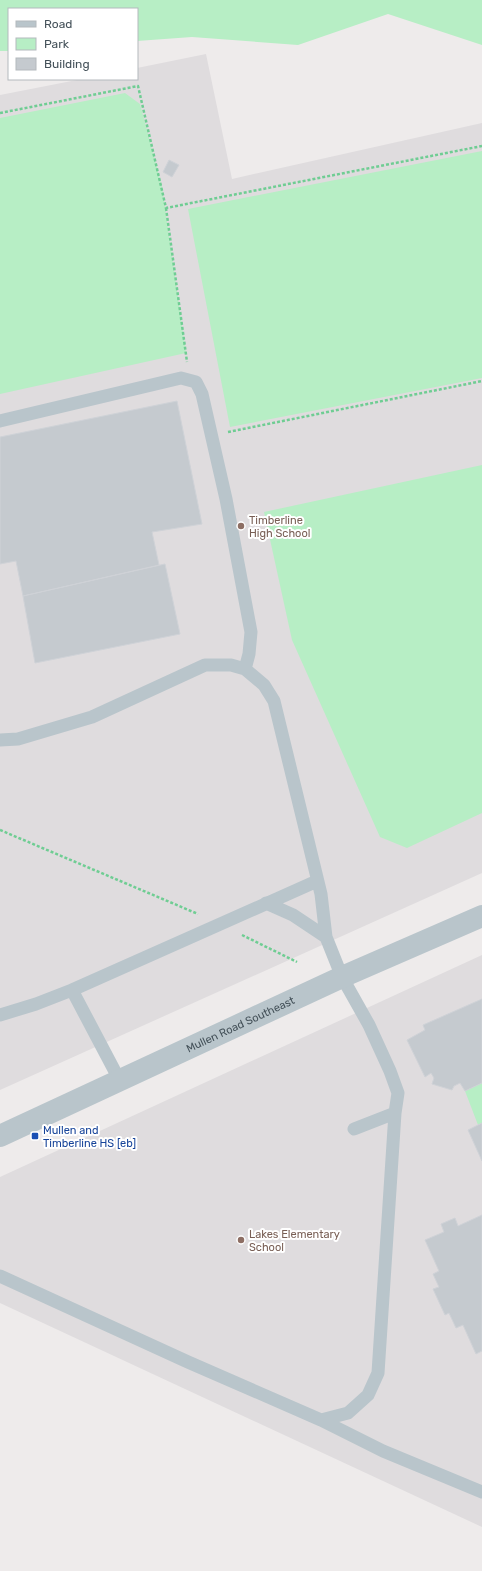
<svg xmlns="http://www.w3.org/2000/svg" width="482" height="1571" font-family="Rubik,sans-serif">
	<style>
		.education { fill: #dfdcde }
		.green { fill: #b7eec5 }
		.building { fill: #c5cacf; stroke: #cfd2d7 }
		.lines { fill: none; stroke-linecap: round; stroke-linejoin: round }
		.path { stroke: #6fcd93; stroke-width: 2.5; stroke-dasharray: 3 2; stroke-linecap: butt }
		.service { stroke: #b9c5cb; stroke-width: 13 }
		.tertiary { stroke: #b9c5cb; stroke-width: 22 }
		.education-dot { fill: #8d6e63; stroke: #fff; stroke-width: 1.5 }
		.transit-dot { fill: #1a4fb4; stroke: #fff; stroke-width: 1.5 }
		.labels { text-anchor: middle; stroke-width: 4; stroke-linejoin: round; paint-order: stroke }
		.education-label { font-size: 11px; fill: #785e54; stroke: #fff; text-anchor: start }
		.street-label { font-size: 11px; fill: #445159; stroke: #fff }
		.transit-label { font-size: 11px; fill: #164399; stroke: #fff; text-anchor: start }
	</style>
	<rect width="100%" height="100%" fill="#eeebeb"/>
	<path class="education" d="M206 54 232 179 482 123V873L0 1090V95L82 79H137V68Z
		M482 955V1527L0 1303V1177Z"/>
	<path class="green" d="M0 0H482V45L388 14 298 45 192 37 137 41V9H9V51H0Z
		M125 93 140 104 162 187 186 353 0 394V118Z
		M482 151V378L230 427 188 209Z
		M482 465V813L407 848 380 837 292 640 264 512Z
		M482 1083V1123L478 1125 465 1091Z"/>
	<path class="building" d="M169 160 179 165 172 177 163 172Z
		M177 401 202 524 152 532 159 565 23 596 16 561 0 564V437Z
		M165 564 180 634 35 663 23 596Z
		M482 999V1083L465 1091 460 1083 454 1086 452 1090 432 1084 434 1078 431 1073 425 1077 407 1040 425 1030 423 1025Z
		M482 1123V1161L468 1130Z
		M482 1215V1351L476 1354 463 1325 456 1328 449 1313 445 1315 433 1289 439 1287 433 1274 439 1271 425 1240 444 1232 441 1224 455 1218 458 1226Z"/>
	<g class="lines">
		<path class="path" d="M0 113 138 86 166 208 482 146
			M166 208 187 362
			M228 432 482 381
			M0 830 198 914
			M242 935 297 962"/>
		<path class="service" d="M0 421 181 378 196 382 202 394 226 499 251 632 249 654 245 669
			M0 740 18 739 92 717 205 665H231L245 669 264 685 274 701 321 894 326 937 342 977 369 1025 390 1071 398 1093 395 1113 354 1129
			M266 903 293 915 326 937
			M72 990 317 881
			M0 1015 36 1004 72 990 120 1081
			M0 1276 188 1362 321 1420 383 1451 482 1492
			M321 1420 348 1413 368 1395 378 1373 395 1113"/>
		<path class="tertiary" id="s1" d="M0 1136 342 977 482 916"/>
	</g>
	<g class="education-dot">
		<circle cx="241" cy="526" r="4"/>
		<circle cx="241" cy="1240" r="4"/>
	</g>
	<rect class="transit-dot" x="31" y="1132" width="8" height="8" rx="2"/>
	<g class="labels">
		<g class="education-label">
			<text x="249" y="524">Timberline<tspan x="249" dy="13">High School</tspan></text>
			<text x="249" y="1238">Lakes Elementary<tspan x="249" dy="13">School</tspan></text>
		</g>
		<g class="street-label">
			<text dy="4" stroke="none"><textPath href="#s1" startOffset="265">Mullen Road Southeast</textPath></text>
		</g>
		<g class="transit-label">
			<text x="43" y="1134">Mullen and<tspan x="43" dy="13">Timberline HS [eb]</tspan></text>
		</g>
	</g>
	<rect x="8" y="8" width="130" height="72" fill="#ffffff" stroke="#b4b9bd"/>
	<rect x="16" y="21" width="20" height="6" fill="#b9c5cb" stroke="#b4b9bd"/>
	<text x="44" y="28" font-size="12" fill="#445159">Road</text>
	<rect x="16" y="38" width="20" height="12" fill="#b7eec5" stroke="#b4b9bd"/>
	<text x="44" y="48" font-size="12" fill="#445159">Park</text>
	<rect x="16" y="58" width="20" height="12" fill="#c5cacf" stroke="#b4b9bd"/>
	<text x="44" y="68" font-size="12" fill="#445159">Building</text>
</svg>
